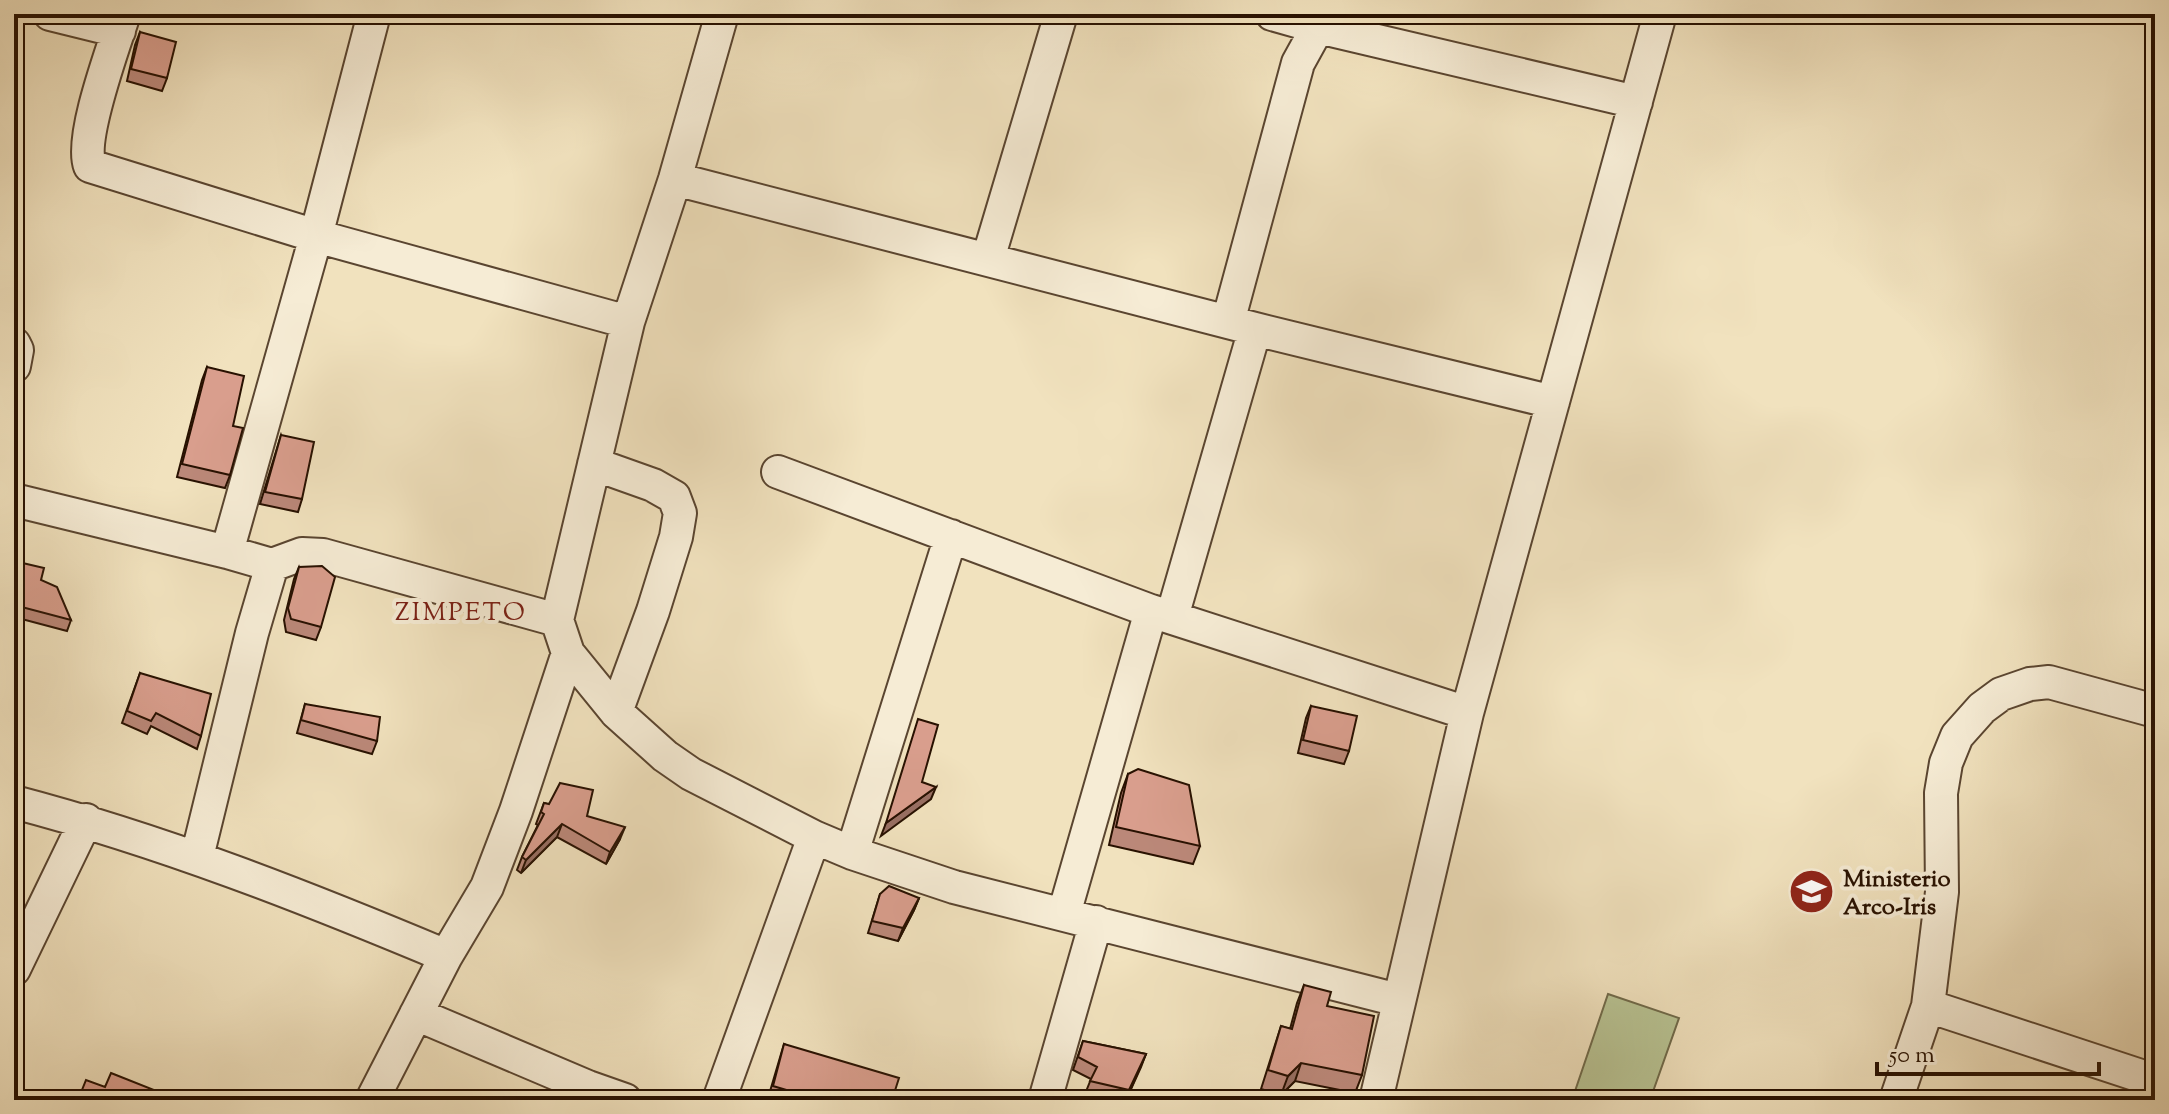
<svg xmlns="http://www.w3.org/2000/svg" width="2169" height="1114" font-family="'Sorts Mill Goudy',serif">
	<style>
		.pitch { fill: #b8c393; stroke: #706a4a; stroke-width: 2 }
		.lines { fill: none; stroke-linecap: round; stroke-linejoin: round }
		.minor-casing { stroke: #5a4530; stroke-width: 36 }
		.minor { stroke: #f6ecd5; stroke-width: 32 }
		.wall { fill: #bb8879; stroke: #281101; stroke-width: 2 }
		.shaded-wall { fill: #986f63; stroke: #281101; stroke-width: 2 }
		.building { fill: #d99e8d; stroke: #281101; stroke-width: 2 }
		.labels { text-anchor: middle; stroke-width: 8; stroke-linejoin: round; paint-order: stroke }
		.poi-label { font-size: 24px; font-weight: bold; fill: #281101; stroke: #f6ecd5; text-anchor: start }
		.neighbourhood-label { font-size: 26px; letter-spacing: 2px; fill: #7a1f14; stroke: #f6ecd5 }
	</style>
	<rect width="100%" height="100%" fill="#f1e2be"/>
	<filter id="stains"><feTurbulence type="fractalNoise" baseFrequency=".0025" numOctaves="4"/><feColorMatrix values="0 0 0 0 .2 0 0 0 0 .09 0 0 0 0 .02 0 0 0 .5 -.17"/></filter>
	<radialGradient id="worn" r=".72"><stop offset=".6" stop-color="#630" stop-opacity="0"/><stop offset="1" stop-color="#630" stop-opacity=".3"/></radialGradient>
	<path class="pitch" d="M1608 994 1679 1018 1650 1100H1572Z"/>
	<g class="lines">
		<defs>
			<path id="minor" d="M50 14 119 31
				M124 14C114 46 79 138 90 166L316 236 628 322
				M1272 14 1318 27 1636 102
				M675 179 1255 329 1553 402
				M988 259 1061 14
				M1228 322 1298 63 1325 14
				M14 344 17 350 14 366
				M594 464 653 485 674 497 680 513 676 537 653 611 616 712
				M778 472 1151 611 1467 713
				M14 500 227 552
				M272 565 302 554 323 555 557 620 568 653 616 712 665 756 691 774 814 837 852 853 954 887 1398 1000
				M1172 617 1255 329
				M557 620 628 322 675 179 722 14
				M14 802C163 841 305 897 446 956
				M852 853 951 536
				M197 857 252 633 272 565 227 552 316 236 374 14
				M1064 914 1151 611
				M14 969 86 820
				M1928 1006 2150 1079
				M416 1014 588 1087 625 1100
				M372 1100 446 956 487 887 516 811 568 653
				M719 1100 814 837
				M1045 1100 1096 922
				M1376 1100 1467 713 1660 14
				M1896 1100 1928 1006 1942 892 1941 793 1946 763 1957 736 1982 708 2001 694 2030 684 2049 682 2155 711"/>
		</defs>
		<use href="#minor" class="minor-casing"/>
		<use href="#minor" class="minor"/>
	</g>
	<path class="wall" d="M140 32 167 78 162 91 127 81 135 45Z
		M207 367 233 426 230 475 225 488 177 477 202 380Z
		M281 435 302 499 298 512 260 504Z
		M14 561 41 580 71 620 67 631 14 617Z
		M299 567 321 627 316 640 286 632 284 620 294 579Z
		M140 673 201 736 197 749 151 726 147 734 122 723Z
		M305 704 377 741 372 754 297 733Z
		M1311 706 1349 751 1344 764 1298 753 1306 718Z
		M1128 774 1200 846 1193 864 1109 845 1121 793Z
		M544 803 587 816 620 839 606 864 557 837 521 873 517 870 522 857 538 825 536 824Z
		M880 894 919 898 914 910 898 941 868 933Z
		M1304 985 1327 1006 1362 1075 1355 1093 1295 1081 1281 1095 1261 1089 1281 1026 1290 1029 1297 1003Z
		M1083 1041 1146 1054 1126 1100H1111L1085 1094 1091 1079 1073 1070Z
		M784 1044 892 1100H774L768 1098Z"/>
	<path class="shaded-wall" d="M936 787 931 799 881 836 886 823Z
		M562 824 557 837 521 873 526 860Z
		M625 827 620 839 606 864 610 852Z
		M919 898 914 910 898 941 903 928Z
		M1146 1054 1141 1067 1126 1100 1129 1090Z
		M1301 1063 1295 1081 1281 1095 1288 1076Z"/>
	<path class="building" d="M140 32 176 42 167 78 131 69Z
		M207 367 244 376 233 426 243 428 230 475 182 464Z
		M281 435 314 442 302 499 265 492Z
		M14 561 44 568 41 580 57 587 71 620 14 605Z
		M322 566 335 577 321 627 291 619 288 608 299 567Z
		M140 673 211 694 201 736 156 713 151 721 127 711Z
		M305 704 380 717 377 741 301 720Z
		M1311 706 1357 716 1349 751 1303 740Z
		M918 719 938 725 922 782 936 787 886 823Z
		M1138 769 1189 785 1200 846 1116 827 1128 774Z
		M560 783 593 790 587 816 625 827 610 852 562 824 526 860 522 857 544 814 541 812 544 803 549 804Z
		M889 886 919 898 903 928 872 921 880 894Z
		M1304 985 1331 992 1327 1006 1374 1016 1362 1075 1301 1063 1288 1076 1268 1070 1281 1026 1292 1029Z
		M1083 1041 1146 1054 1129 1090 1090 1081 1097 1067 1078 1057Z
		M784 1044 899 1078 892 1100H820L773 1086Z
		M111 1073 154 1090 150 1100H78L86 1080 105 1087Z"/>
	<defs>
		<symbol id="school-disc" viewBox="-11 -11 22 22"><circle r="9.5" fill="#8f2418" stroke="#f6ecd5"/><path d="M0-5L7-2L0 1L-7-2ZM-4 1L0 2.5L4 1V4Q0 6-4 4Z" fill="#fff"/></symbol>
	</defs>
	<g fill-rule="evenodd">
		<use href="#school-disc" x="1786" y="866" width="51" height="51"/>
	</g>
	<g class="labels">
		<g class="poi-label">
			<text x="1843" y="886">Ministerio<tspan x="1843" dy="28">Arco-Iris</tspan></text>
		</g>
		<g class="neighbourhood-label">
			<text x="461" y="620">ZIMPETO</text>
		</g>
	</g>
	<rect width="2169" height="1114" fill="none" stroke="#f1e2be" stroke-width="48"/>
	<rect x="16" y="16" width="2137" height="1082" fill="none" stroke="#281101" stroke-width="4"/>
	<rect x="24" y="24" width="2121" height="1066" fill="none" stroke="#281101" stroke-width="2"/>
	<path d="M1877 1062v12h222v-12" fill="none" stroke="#281101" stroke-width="4"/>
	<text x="1889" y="1062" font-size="24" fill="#281101" stroke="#f6ecd5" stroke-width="6" paint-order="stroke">50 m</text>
	<rect width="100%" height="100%" filter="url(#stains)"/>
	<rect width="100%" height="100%" fill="url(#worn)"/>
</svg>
